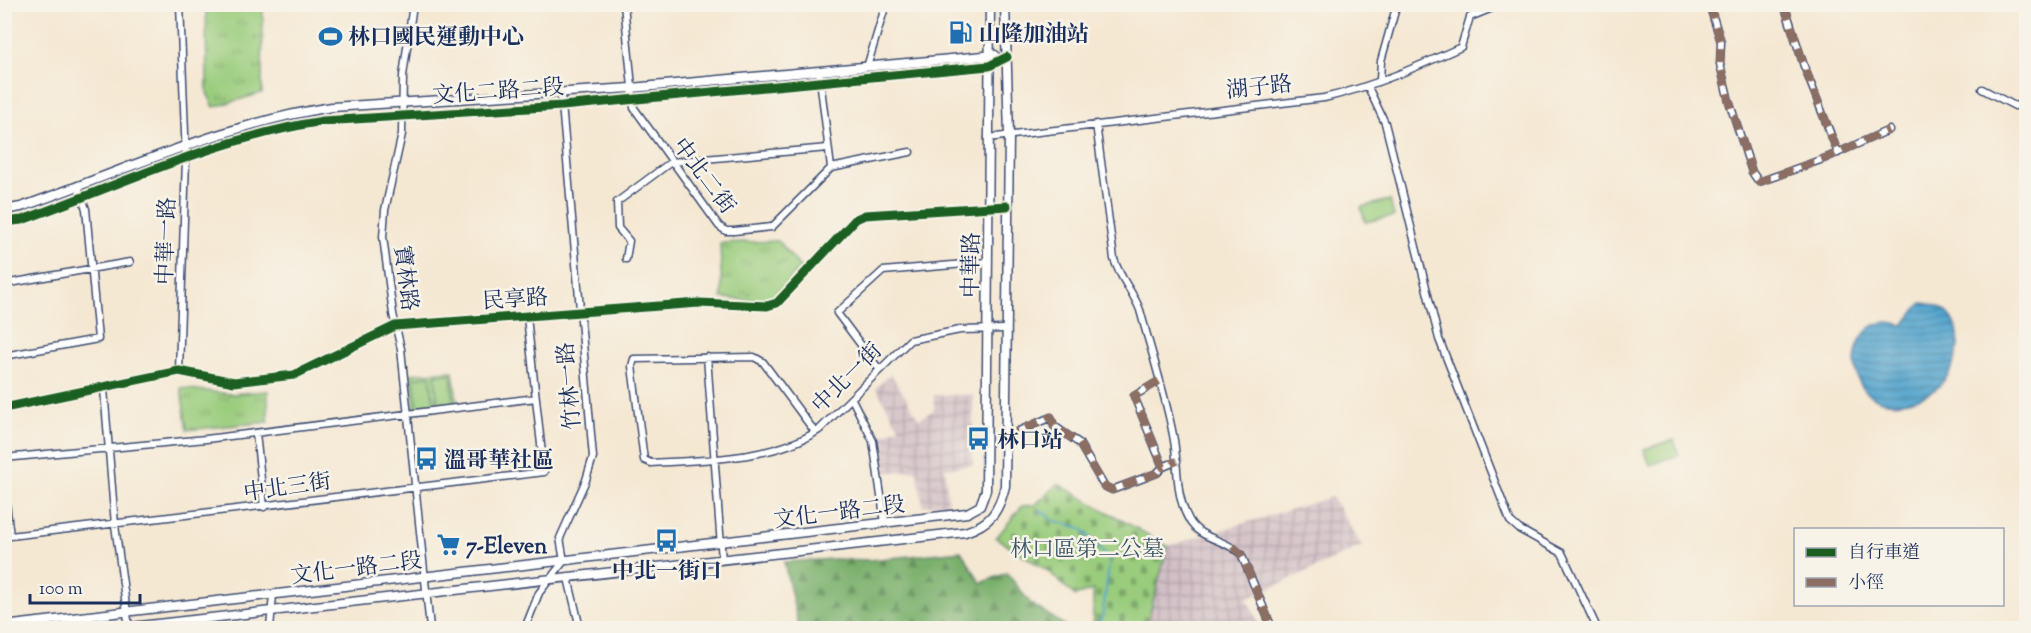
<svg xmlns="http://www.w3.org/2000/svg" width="2031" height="633" font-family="'Sorts Mill Goudy','Noto Serif TC',serif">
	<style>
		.industrial { fill: url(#industrial-grid) }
		.grass { fill: url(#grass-tufts); stroke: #5a7e6d; stroke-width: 1.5 }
		.forest { fill: url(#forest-firs); stroke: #4a7065; stroke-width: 1.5 }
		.cemetery { fill: url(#cemetery-stones); stroke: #5a7e6d; stroke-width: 1.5 }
		.pitch { fill: #99cc7c; stroke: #5a7e6d; stroke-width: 1.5 }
		.water { fill: url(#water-rules); stroke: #366995; stroke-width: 1.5 }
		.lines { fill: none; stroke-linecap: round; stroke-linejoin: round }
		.stream { stroke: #51a3cc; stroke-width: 2 }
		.street-casing { stroke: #3c4b70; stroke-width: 9 }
		.secondary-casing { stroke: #3c4b70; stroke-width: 11 }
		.street { stroke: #fff; stroke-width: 6 }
		.secondary { stroke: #fff; stroke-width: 8 }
		.quiet { stroke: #8d6e63; stroke-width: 8; stroke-dasharray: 15 8; stroke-linecap: butt }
		.cycleway-casing { stroke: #f7f3e8; stroke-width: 13 }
		.cycleway { stroke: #1b5e20; stroke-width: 9 }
		.labels { text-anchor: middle; stroke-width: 5; stroke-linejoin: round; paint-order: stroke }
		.poi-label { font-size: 22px; font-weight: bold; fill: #1b2f5e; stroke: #f7f3e8; text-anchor: start }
		.street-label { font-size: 22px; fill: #1b2f5e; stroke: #f7f3e8 }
		.park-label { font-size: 22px; fill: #3a5666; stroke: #f7f3e8 }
	</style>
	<defs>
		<pattern id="industrial-grid" width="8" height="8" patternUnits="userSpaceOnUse" patternTransform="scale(1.5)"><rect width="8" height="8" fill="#d2bec5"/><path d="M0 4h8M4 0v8" fill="none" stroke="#aa9ba3"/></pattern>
		<pattern id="grass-tufts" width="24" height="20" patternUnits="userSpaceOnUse" patternTransform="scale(1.5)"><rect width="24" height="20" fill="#99cc7c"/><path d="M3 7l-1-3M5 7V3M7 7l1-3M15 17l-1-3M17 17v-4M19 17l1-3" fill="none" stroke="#7ca669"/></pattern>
		<pattern id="forest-firs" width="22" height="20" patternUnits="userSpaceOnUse" patternTransform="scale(1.5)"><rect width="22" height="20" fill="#7ab06c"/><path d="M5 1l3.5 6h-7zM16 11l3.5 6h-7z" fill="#63905c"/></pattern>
		<pattern id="cemetery-stones" width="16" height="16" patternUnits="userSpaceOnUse" patternTransform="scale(1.5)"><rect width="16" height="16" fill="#99cc7c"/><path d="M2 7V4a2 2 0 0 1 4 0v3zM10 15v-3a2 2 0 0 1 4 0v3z" fill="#7ca669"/></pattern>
		<pattern id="water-rules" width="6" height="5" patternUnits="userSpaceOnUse" patternTransform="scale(1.5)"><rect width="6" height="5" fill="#51a3cc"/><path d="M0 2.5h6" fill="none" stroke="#4285a9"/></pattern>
	</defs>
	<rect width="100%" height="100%" fill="#f7f3e8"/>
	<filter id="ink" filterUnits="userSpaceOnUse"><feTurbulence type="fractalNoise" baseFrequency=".0167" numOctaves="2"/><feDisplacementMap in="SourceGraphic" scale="12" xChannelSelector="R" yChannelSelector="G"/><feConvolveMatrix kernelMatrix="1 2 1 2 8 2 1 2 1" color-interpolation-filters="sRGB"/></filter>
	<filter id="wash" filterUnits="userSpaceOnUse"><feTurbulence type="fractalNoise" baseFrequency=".008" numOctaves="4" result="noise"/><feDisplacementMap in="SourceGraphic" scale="24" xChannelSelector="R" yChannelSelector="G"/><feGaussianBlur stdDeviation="1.35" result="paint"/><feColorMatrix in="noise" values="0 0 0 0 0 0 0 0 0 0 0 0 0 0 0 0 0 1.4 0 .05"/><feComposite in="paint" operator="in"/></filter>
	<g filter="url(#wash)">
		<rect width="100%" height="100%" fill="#f5e8d3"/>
		<path class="industrial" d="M891 374 919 419 934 410V395H973V465L945 468 948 503 923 506 917 470 880 473 876 439 899 427 876 388Z
			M1332 497 1362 546 1247 599 1261 628H1146L1168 546Z"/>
		<path class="grass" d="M206 5H263L262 93 214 107 207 93Z
			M778 241 800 267C767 307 773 302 722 298L720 243Z
			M453 371 458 407 418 412 415 409 410 374Z
			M181 388 231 394 268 391V422L187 430Z"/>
		<path class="forest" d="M961 551 981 583 1007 573 1031 604 1069 628H799L784 562 833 559 870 560Z"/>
		<path class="cemetery" d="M1058 484 1168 546 1146 628H1093V590L1075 596 1048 571 996 538 1022 506 1035 505Z"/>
		<path class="pitch" d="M1390 200 1394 216 1365 222 1361 207Z
			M451 374 454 404 438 406 435 375Z
			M430 376 434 407 418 409 414 378Z
			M1674 440 1679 455 1650 465 1644 449Z"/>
		<path class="water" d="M1922 303C1978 306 1962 381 1924 396 1832 433 1840 301 1902 325 1911 320 1913 309 1922 303Z"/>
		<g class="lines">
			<path class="stream" d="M1039 510 1055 521 1081 528 1110 560 1102 618 1093 628"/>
		</g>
	</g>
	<g filter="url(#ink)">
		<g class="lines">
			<defs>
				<path id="street" d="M413 4 403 76 402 134 385 210 383 237 393 314 401 349 430 628
					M624 4 634 108 719 226 726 231H734L772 227 831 168 819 71
					M1709 4 1721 42 1720 64 1729 101 1752 172 1759 182 1826 158 1889 130
					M1784 4 1804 66 1838 153
					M2026 4V20
					M867 67 886 4
					M1380 80 1381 61 1397 4
					M1368 87 1385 123 1439 339 1510 521 1519 529 1562 553 1597 628
					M1982 89 2015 106 2026 103
					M1096 124 1114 259C1120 279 1133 291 1140 310 1151 351 1165 393 1173 435 1179 462 1174 494 1189 520 1200 540 1226 539 1241 554L1272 628
					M988 138 1324 98C1372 87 1417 67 1461 47L1470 17 1502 4
					M831 168 910 152
					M626 259 629 241 618 228 617 202 671 162 828 148
					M4 284 130 262
					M4 356 98 339 86 209 78 187
					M707 357 722 560
					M879 369 837 313 883 271 988 262
					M179 371 186 159 180 4
					M1159 381 1134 396 1163 467 1177 461
					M104 389 115 525 129 628
					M852 399 873 441 885 523
					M4 408 179 371 234 382 294 375 395 326 699 303 767 306 777 303 856 219 865 215 1007 206
					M815 432 763 362 754 357 634 359 632 366 644 460 651 463C703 460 774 460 819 430L910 340 960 330 1005 329
					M256 433 264 507
					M1005 437 1051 417 1054 426 1079 443 1104 486 1112 490 1157 473 1163 467
					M4 458 206 439 536 398
					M4 486 10 536 544 472 527 317
					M568 578 580 628
					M270 628 273 595
					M525 628 539 593 564 561 560 538 586 480 593 457 561 93"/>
				<path id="secondary" d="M4 210 21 207C124 171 225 123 332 107L631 88 995 55
					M4 222 22 220C120 185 219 137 323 121L562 106 989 66 1007 57
					M4 626 967 513 980 506 986 490 990 4
					M122 628 965 532C990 524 999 512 1005 486L1009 135 1005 4"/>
			</defs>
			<use href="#street" class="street-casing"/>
			<use href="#secondary" class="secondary-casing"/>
			<use href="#street" class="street"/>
			<use href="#secondary" class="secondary"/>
			<path class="quiet" d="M1709 4 1721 42 1720 64 1729 101 1752 172 1759 182 1826 158 1889 130
				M1784 4 1804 66 1838 153
				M1159 381 1134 396 1163 467 1177 461
				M1004 437 1051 417 1054 426 1079 443 1104 486 1112 490 1157 473 1163 467
				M1233 546 1241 554 1272 628"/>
			<defs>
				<path id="cycleway" d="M4 222 22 220C120 185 219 137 323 121L562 106 989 66 1007 57
					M4 408 179 371 234 382 294 375 395 326 699 303 767 306 777 303 856 219 865 215 1007 206"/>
			</defs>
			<use href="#cycleway" class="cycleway-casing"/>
			<use href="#cycleway" class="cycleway"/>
		</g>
	</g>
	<defs>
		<symbol id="fuel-bare" viewBox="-9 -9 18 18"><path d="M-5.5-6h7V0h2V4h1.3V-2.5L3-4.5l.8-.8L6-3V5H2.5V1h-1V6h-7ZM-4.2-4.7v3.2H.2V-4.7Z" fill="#1f6fb2" stroke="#f7f3e8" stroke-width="2.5" paint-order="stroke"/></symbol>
		<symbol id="stadium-bare" viewBox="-9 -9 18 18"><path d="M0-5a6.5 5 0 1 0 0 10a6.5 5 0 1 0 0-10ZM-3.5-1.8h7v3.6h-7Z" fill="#1f6fb2" stroke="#f7f3e8" stroke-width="2.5" paint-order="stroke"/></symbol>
		<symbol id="bus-bare" viewBox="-9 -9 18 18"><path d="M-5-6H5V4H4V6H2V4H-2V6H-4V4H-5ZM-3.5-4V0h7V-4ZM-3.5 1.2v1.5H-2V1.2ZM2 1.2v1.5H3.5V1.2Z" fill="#1f6fb2" stroke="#f7f3e8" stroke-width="2.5" paint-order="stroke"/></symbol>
		<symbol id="supermarket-bare" viewBox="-9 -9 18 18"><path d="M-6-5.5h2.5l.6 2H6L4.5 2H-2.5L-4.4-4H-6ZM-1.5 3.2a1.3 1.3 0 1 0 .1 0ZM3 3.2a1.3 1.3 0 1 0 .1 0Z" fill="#1f6fb2" stroke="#f7f3e8" stroke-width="2.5" paint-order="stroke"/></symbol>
	</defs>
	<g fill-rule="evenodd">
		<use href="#fuel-bare" x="944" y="16" width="33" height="33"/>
		<use href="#stadium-bare" x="314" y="20" width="33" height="33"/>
		<use href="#bus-bare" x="962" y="422" width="33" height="33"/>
		<use href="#bus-bare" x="410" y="442" width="33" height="33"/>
		<use href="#bus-bare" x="650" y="524" width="33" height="33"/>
		<use href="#supermarket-bare" x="432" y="528" width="33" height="33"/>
	</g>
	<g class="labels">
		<g class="poi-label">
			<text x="979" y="41">山隆加油站</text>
			<text x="348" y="44">林口國民運動中心</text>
			<text x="997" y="447">林口站</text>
			<text x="444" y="467">溫哥華社區</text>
			<text x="466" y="553">7-Eleven</text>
			<text x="667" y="578" text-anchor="middle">中北一街口</text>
		</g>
		<g class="street-label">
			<text transform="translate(1259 86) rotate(-6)" y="8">湖子路</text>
			<text transform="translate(498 90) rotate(-4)" y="8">文化二路二段</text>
			<text transform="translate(705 175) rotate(53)" y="8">中北二街</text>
			<text transform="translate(165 241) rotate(-88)" y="8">中華一路</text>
			<text transform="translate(970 265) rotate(-89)" y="8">中華路</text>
			<text transform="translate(407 278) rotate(83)" y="8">寶林路</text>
			<text transform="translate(515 298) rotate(-4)" y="8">民享路</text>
			<text transform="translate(846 377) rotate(-45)" y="8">中北一街</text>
			<text transform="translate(568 386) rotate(-95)" y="8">竹林一路</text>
			<text transform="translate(287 486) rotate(-8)" y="8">中北三街</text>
			<text transform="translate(839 511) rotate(-7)" y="8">文化一路二段</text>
			<text transform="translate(356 567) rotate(-7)" y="8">文化一路二段</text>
		</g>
		<g class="park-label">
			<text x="1087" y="556">林口區第二公墓</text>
		</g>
	</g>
	<rect width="2031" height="633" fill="none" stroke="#f7f3e8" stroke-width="24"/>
	<rect x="1794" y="528" width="210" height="78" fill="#f7f3e8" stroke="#9fa5b1" stroke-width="1.5"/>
	<rect x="1806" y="548" width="30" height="9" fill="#1b5e20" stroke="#9fa5b1" stroke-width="1.5"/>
	<text x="1848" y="558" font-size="18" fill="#1b2f5e">自行車道</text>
	<rect x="1806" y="578" width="30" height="9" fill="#8d6e63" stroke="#9fa5b1" stroke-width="1.5"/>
	<text x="1848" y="588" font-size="18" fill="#1b2f5e">小徑</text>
	<path d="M30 594v9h110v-9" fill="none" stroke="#1b2f5e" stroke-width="3"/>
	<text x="39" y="594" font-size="18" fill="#1b2f5e" stroke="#f7f3e8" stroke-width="4.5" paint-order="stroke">100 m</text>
</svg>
